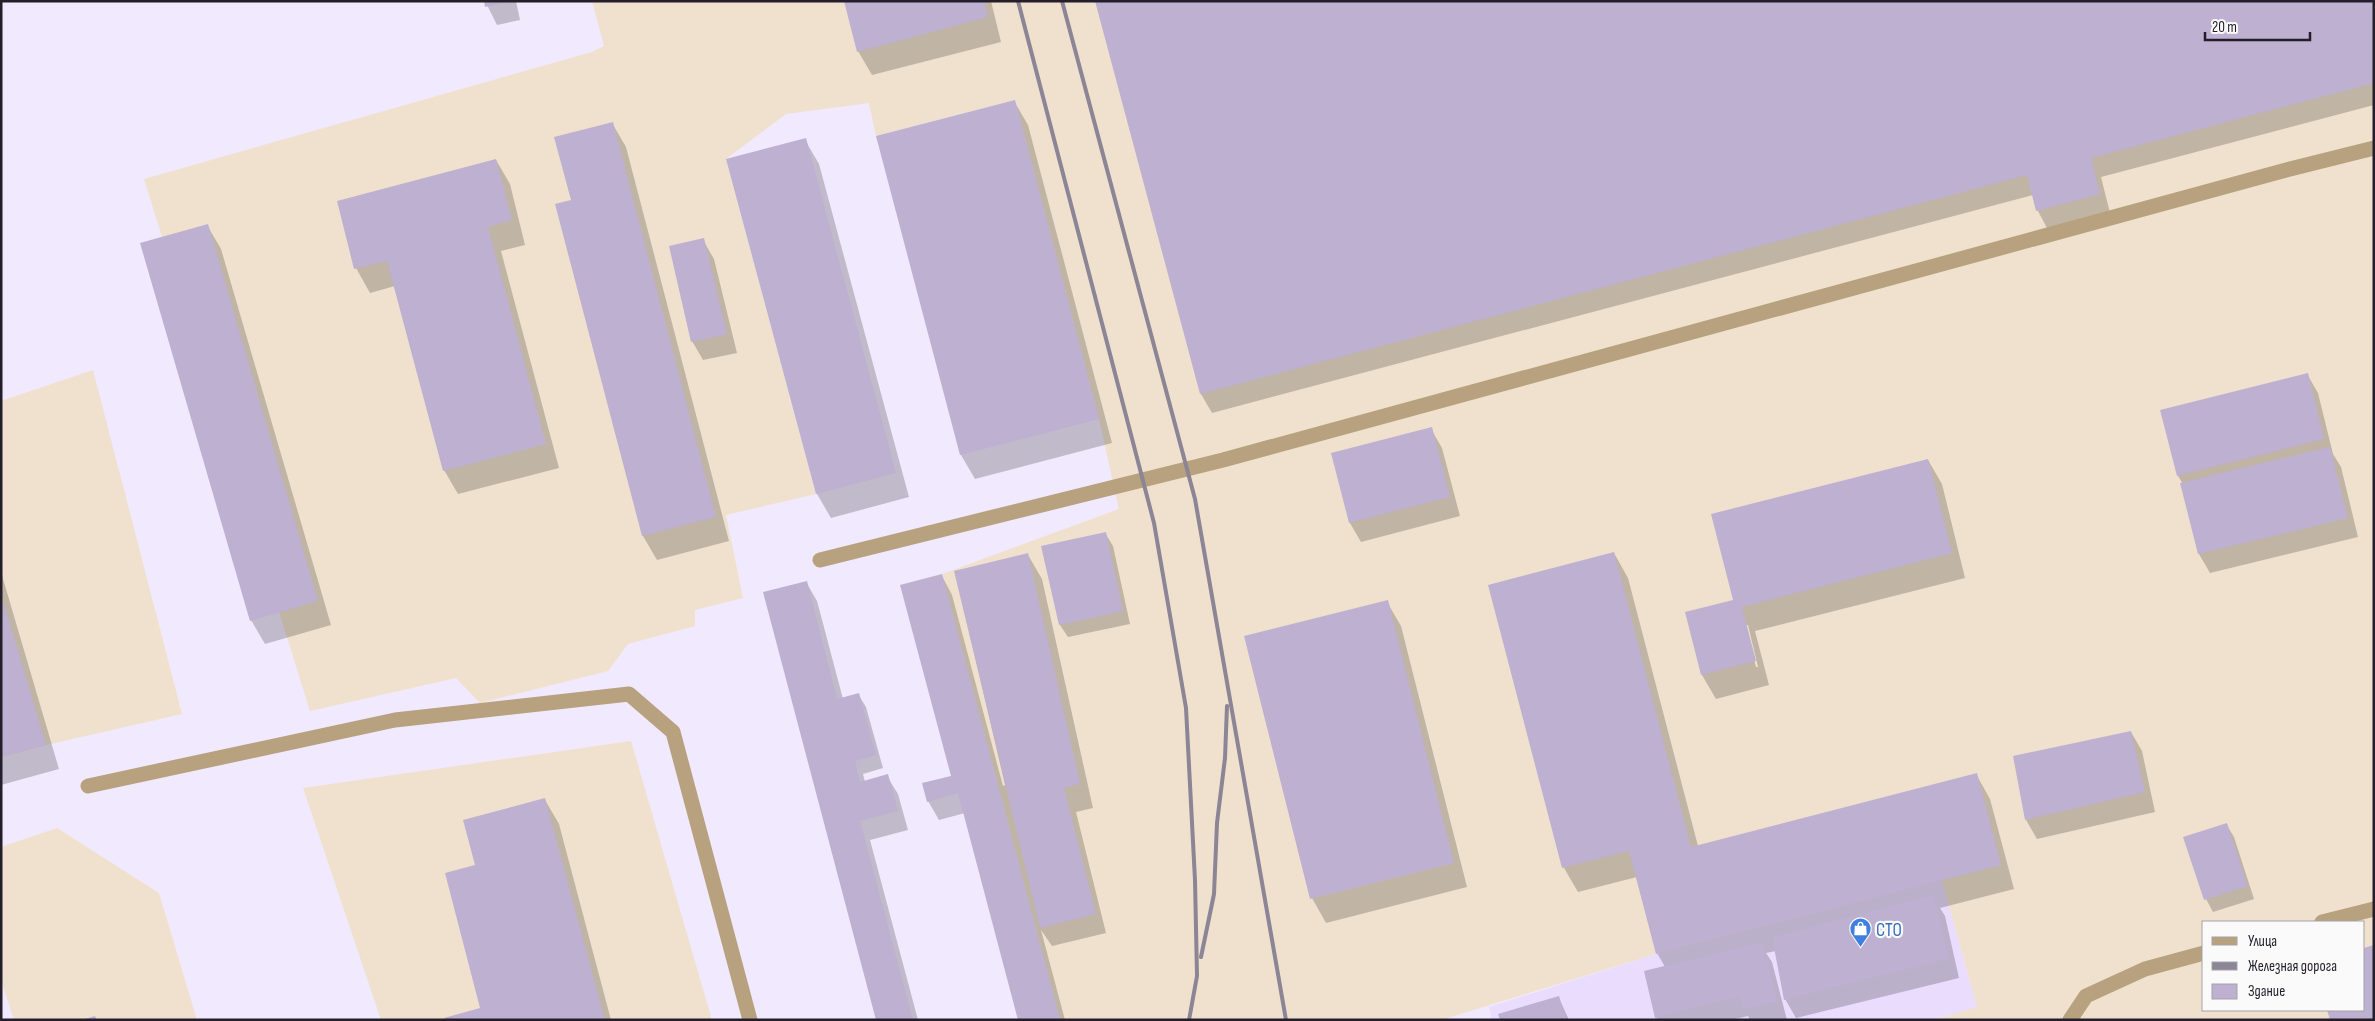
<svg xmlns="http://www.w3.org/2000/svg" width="2375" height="1021" font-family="'Sofia Sans Condensed',sans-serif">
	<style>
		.built { fill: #e9dcfd }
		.industrial { fill: #f0e1ce; fill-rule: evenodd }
		.shadow { fill: #0003; fill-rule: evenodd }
		.building { fill: #bdb0d1 }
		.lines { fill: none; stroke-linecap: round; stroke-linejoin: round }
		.minor { stroke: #b7a17e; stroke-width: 15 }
		.rail { stroke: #8b8595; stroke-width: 4 }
		.labels { text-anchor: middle; stroke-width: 4.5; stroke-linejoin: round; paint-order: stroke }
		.shop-label { font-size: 19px; fill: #366cbe; stroke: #fafafa; text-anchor: start }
	</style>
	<rect width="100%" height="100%" fill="#f1e9fd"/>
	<path class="built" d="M1942 880 1977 1007 1932 1020H1492L1489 1007 1656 954Z"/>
	<path class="industrial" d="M592 1H2374V1020H1932L1977 1007 1942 880 1656 954 1441 1020H1060L942 574 1119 509 1099 419 1015 100 876 136 869 103 786 114 726 159 816 494 726 515 743 598 695 610V626L628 644 608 671 480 703 456 678 310 711 144 179 592 52 604 46ZM2204 922H2364V1010H2204Z
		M93 370 182 714 46 745 1 757V401Z
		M631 741 712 1020H381L303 788Z
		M57 828 159 893 197 1020H14L1 980V847Z"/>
	<path class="shadow" d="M485 1H516L520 20 497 25Z
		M845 1H991L1001 42 872 75 858 51Z
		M1097 1H2374V105L2101 177 2110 213 2048 230 2038 211 2033 195 1212 413 1201 394Z
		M1014 101 1028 125 1112 443 975 479 961 455Z
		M612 123 626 147 729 541 657 560 643 536 556 205 573 200Z
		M805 140 819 164 909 497 831 518 817 494 728 160Z
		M496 160 510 184 525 245 501 251 559 468 458 494 444 470 395 286 370 293 356 268Z
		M207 225 221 249 331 625 265 644 251 620Z
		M703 240 714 259 737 353 703 360 692 341Z
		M2307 374 2318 393 2333 454 2341 467 2358 537 2210 573 2199 554 2183 484 2178 476 2162 411Z
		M1431 429 1442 448 1460 516 1361 542 1350 523 1332 454Z
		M1928 460 1942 484 1965 578 1755 631 1769 685 1716 699 1702 675 1734 601ZM1745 625H1748L1758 667H1756Z
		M1105 533 1113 546 1130 624 1068 637 1060 625Z
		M1614 553 1628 578 1698 846 1976 774 1990 799 2014 889 1940 908 1945 916 1959 978 1796 1018 1785 999 1776 951 1766 953 1772 962 1787 1020H1750L1748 1016 1731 1020H1658L1656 1017 1665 967 1657 953 1637 877 1578 892 1564 868 1490 586Z
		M1028 555 1042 579 1093 808 1076 812 1106 933 1052 946 1041 930 1065 1020H1019L965 813 939 820 928 801 952 777 942 576 952 595 1003 786 1005 785 955 571Z
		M1 572 59 769 1 785Z
		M806 582 817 601 843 699 858 694 866 707 883 768 863 774 865 782 887 776 898 794 908 830 870 840 918 1020H878Z
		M1387 602 1401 626 1467 887 1326 923 1312 898Z
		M2131 732 2142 751 2155 812 2037 839 2026 820Z
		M545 800 559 824 611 1020H446L482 1009 477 866Z
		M2226 824 2234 837 2254 899 2213 912 2206 899Z
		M2374 947V1020H2331L2328 1010H2364V950Z
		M1559 998 1569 1020H1501Z"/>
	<path class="building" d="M484 1H506V2L485 7Z
		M844 1H984L988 17 857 52Z
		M1095 1H2374V83L2091 158 2100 194 2036 211 2027 175 1200 394Z
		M1015 100 1099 419 960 455 876 136Z
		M613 122 716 517 642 536 555 204 571 200 554 137Z
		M806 138 896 473 816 494 726 159Z
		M496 159 512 220 488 227 546 444 443 471 387 261 354 269 337 201Z
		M208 224 318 601 250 621 140 243Z
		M704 238 727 334 691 342 669 246Z
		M2308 373 2324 439 2177 476 2160 410Z
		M1432 427 1450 497 1349 523 1331 453Z
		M2330 447 2348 518 2198 554 2180 483Z
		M1928 459 1952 553 1742 607 1756 661 1701 675 1685 612 1733 600 1711 514Z
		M1106 532 1123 611 1059 625 1041 546Z
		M1614 552 1691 847 1977 773 2001 865 1656 954 1629 851 1562 868 1488 585Z
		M1028 553 1080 784 1064 788 1096 914 1040 928 954 571Z
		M942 574 1060 1020H1018L958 793 927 802 922 783 951 776 900 585Z
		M807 581 837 699 859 693 876 755 855 761 860 782 888 774 898 811 860 821 913 1020H876L763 592Z
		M1 594 46 745 1 757Z
		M1388 600 1454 863 1310 899 1244 636Z
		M2131 731 2145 792 2025 820 2013 756Z
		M545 798 605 1020H445L444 1018 480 1008 445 873 475 865 463 820Z
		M2227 823 2248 886 2204 900 2183 837Z
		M1934 895 1949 959 1784 1000 1772 937Z
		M1762 942 1777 1002 1743 1010 1740 996 1655 1018 1644 971Z
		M2374 945V1020H2330L2327 1010H2364V948Z
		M1559 996 1566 1020H1500L1498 1014Z
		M95 1016 97 1020H85V1019Z"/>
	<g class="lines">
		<path class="minor" d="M820 560 1223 460 2290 169 2374 148
			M88 786 395 720 629 694 673 732 750 1020
			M2322 922 2374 909
			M2070 1020 2086 996 2145 969 2204 953"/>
		<path class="rail" d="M1018 1 1154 523 1186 708 1195 880 1197 976 1189 1020
			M1062 1 1195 499 1286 1020
			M1201 957 1214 894 1217 823 1225 758 1227 706"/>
	</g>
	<defs>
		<symbol id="shop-pin" viewBox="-11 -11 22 30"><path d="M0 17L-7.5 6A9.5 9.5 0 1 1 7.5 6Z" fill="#3f7fe0" stroke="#fafafa"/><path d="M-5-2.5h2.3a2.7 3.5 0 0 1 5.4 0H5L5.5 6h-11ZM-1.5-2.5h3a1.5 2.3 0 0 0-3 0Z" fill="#fff"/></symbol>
	</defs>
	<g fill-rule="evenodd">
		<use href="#shop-pin" x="1848" y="916" width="25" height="34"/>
	</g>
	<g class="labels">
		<g class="shop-label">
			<text x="1876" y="936">СТО</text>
		</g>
	</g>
	<rect width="2375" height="1021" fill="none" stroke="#231e2a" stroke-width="5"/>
	<rect x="2202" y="921" width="162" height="90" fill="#fafafa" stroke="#a4a2a7"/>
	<rect x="2212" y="937" width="25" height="8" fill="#b7a17e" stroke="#a4a2a7"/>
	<text x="2248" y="946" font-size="15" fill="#231e2a">Улица</text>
	<rect x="2212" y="962" width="25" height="8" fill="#8b8595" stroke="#a4a2a7"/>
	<text x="2248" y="971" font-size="15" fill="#231e2a">Железная дорога</text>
	<rect x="2212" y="984" width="25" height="15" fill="#bdb0d1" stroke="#a4a2a7"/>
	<text x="2248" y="996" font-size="15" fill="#231e2a">Здание</text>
	<path d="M2205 32v8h105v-8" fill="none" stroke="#231e2a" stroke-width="2.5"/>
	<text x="2212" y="32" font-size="15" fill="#231e2a" stroke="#fafafa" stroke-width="4" paint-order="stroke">20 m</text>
</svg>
